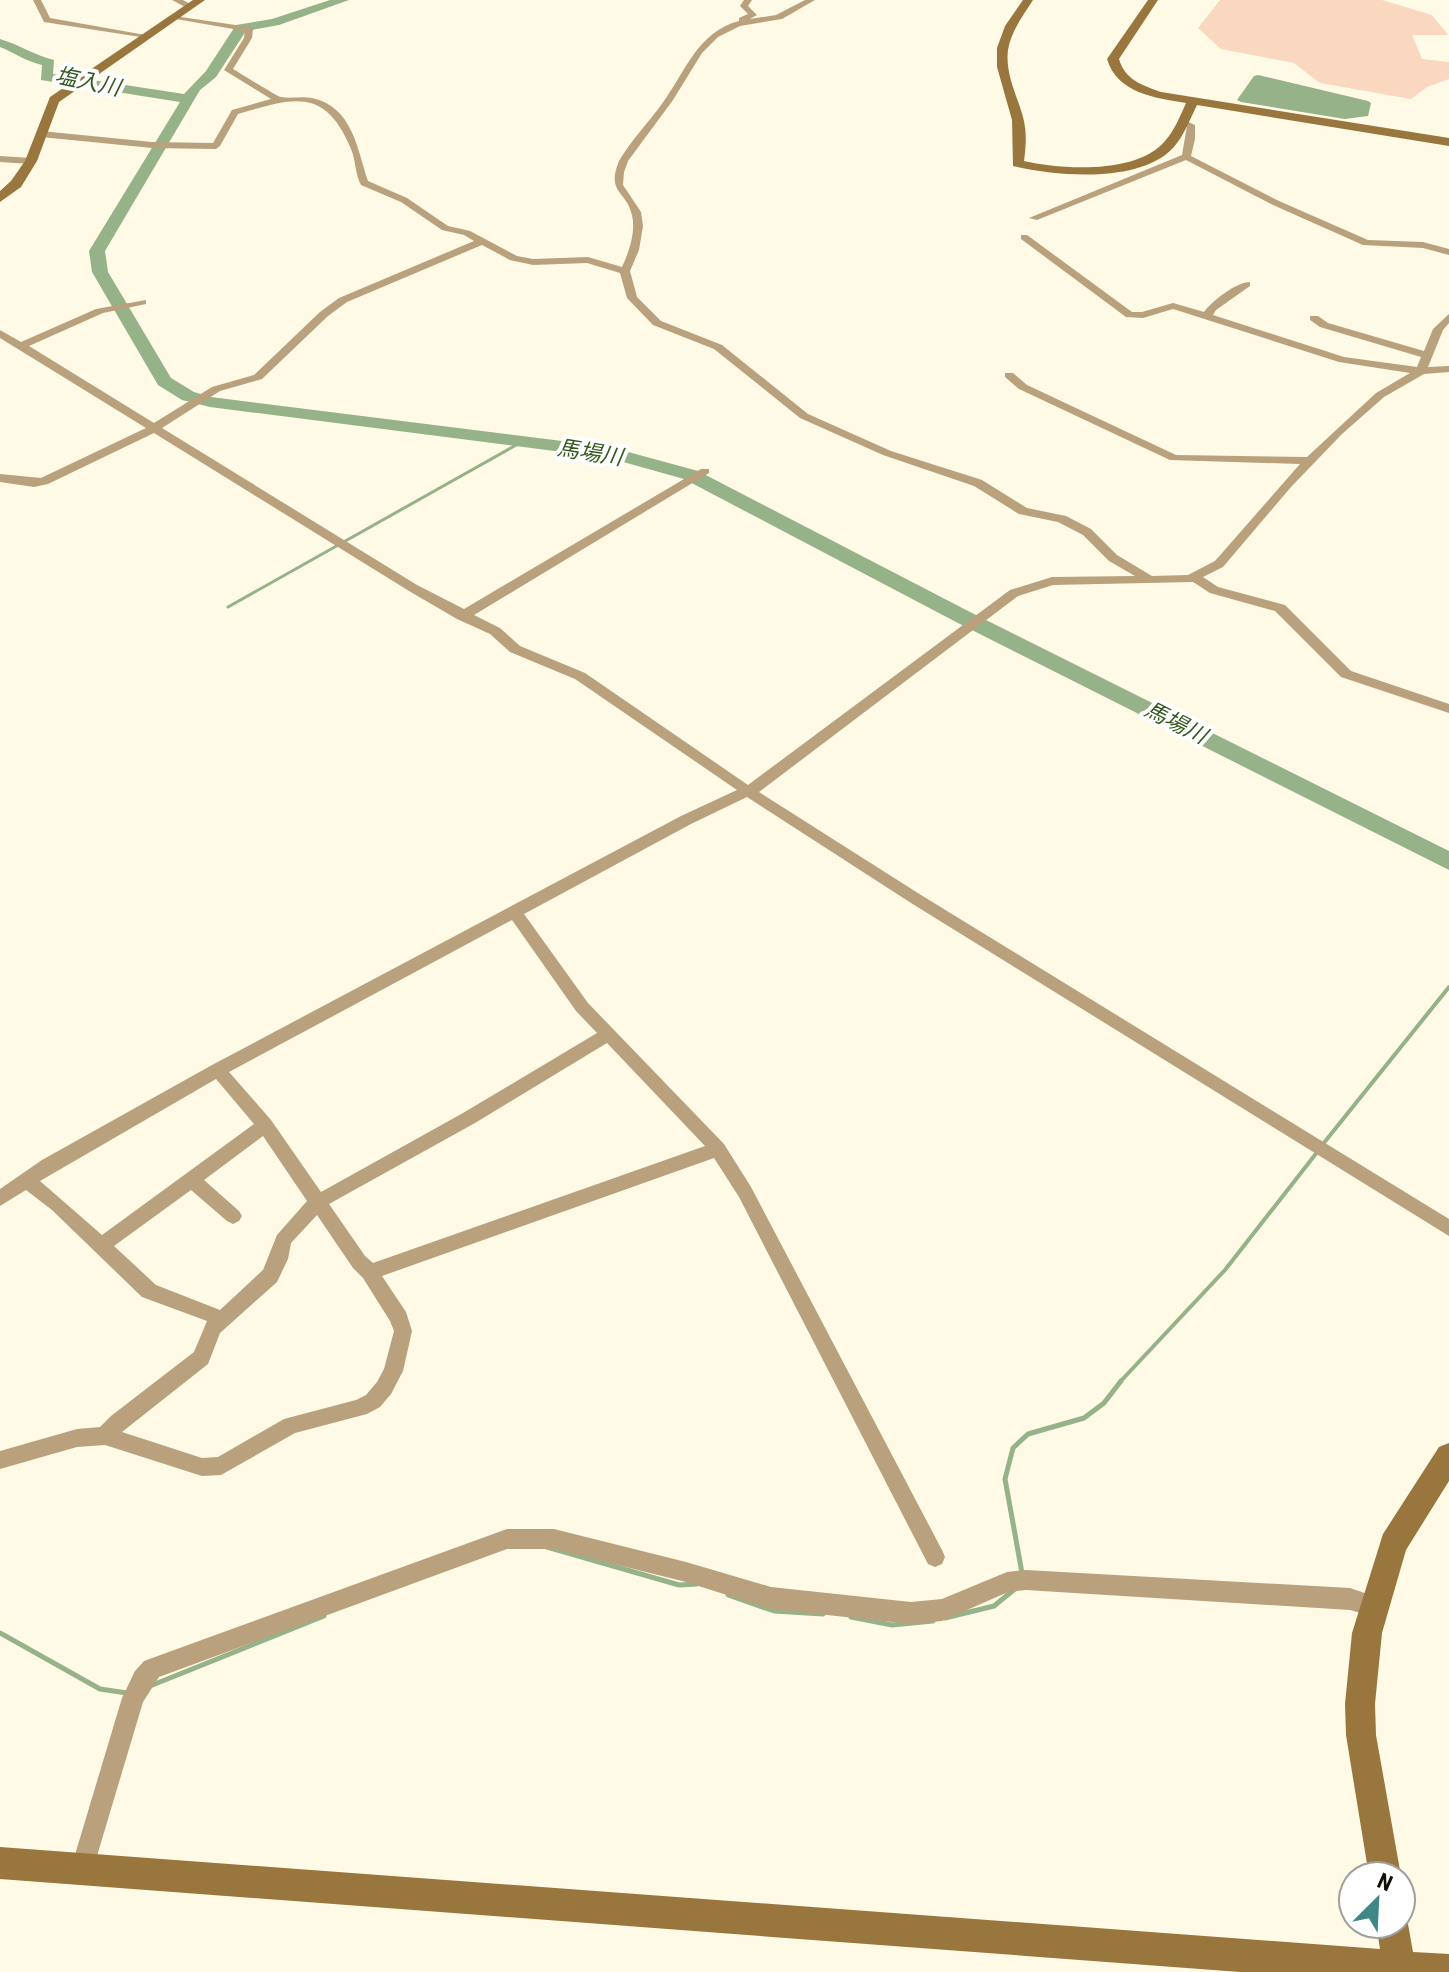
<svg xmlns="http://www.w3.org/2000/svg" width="1449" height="1972" font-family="'Roboto Condensed','Noto Sans JP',sans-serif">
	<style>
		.green { fill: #fad8bf }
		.water { fill: #95b288 }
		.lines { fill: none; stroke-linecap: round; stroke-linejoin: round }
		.stream-far2 { stroke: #95b288; stroke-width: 3 }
		.stream-far1 { stroke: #95b288; stroke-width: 4 }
		.stream { stroke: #95b288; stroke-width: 5 }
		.river { fill: #95b288; fill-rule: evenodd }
		.street { fill: #b9a17d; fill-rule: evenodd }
		.secondary { fill: #99763e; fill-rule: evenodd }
		.labels { text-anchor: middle; stroke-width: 8; stroke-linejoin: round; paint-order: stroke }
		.far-water-label { font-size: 22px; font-style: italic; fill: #355a20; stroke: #fff }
	</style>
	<rect width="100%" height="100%" fill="#fefae5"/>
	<path class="green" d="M1220 0H1382L1432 15 1448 35H1412L1422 59 1449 62V79L1427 87 1411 99 1320 83 1294 63 1221 49 1198 28Z"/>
	<path class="water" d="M1258 75 1368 101 1371 103 1368 116 1345 119 1241 102 1237 100 1254 76Z"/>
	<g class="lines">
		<path class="stream-far2" d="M228 607 525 440"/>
		<path class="stream-far1" d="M1323 1144 1449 987
			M1119 1383 1225 1270 1318 1151"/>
		<path class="stream" d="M547 1547 679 1585 697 1584
			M1022 1573 1005 1479 1013 1448 1028 1434 1084 1418 1104 1403 1121 1381
			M728 1595 774 1611 823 1614
			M851 1617 892 1625 933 1621
			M945 1618 994 1606 1016 1588
			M0 1633 100 1689 127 1693
			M150 1686 324 1616"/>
		<path class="river" d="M330 0H349L279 25 246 31 216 77 200 90 105 251 108 272 171 378 194 392 211 397 610 447 698 471 970 612 1449 851V870L956 622 684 479 609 458 210 407 182 400 158 385 92 272 89 251 180 102 41 80 42 65C25 61 15 53 0 47V39C20 45 34 55 54 60L53 74 184 94 206 71 236 25 272 19Z"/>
		<path class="street" d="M33 0H41L50 18 151 36 147 38 44 22Z
			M172 0H183L194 6 187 8Z
			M744 0H752L748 6 757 15 750 19 776 15 805 0H815L782 19 740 26 718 37 702 53 673 100 628 161 624 172 623 185 641 212 643 226 639 250 630 271 637 297 661 321 722 345 808 414 891 451 982 480 1027 508 1066 516 1091 529 1117 555 1152 576 1188 575 1215 561 1300 464 1170 460 1019 389 1005 377V373H1013L1027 385 1176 455 1307 457 1376 393 1410 373 1339 362 1173 309 1143 318 1126 317 1021 239V235H1027L1132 312H1142L1173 303 1204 312C1212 301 1236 282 1250 282V286L1216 310 1213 315 1344 357 1417 367 1421 357 1320 327 1310 320V316H1318L1328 323 1424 351 1433 329 1449 314V323L1443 330 1428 367 1449 366V372L1424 374 1384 397 1342 434 1291 487 1223 567 1203 577 1218 587 1285 605 1351 671 1449 704V713L1341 677 1275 611 1210 593 1193 582 1053 585 1018 596 759 792 921 895 1449 1219V1236L911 903 747 797 691 824 524 914 588 1003 724 1144 751 1187 942 1550 945 1557 942 1564 935 1567 928 1564 739 1197 714 1158 382 1276 406 1312 412 1331 403 1371 391 1394 380 1407 367 1414 295 1433 221 1475 202 1476 105 1445 77 1447 0 1469V1451L77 1429 100 1427 111 1416 194 1352 207 1321 142 1297 52 1210 26 1190 0 1206V1189L42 1160 212 1065 681 816 737 790 575 679 510 652 490 634 457 619 409 591 154 433 48 484 34 487 0 482V474L41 478 146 428 0 338V330L21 342 96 309 146 300V304L103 313 29 346 154 423 212 387 254 375 320 312 339 298 474 241 464 235 442 230 401 202 361 185C355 174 356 161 351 149 325 86 293 98 238 114L220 146 216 149 152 148 41 137 37 134 41 131 152 142 213 143 232 110 271 99 224 70 244 38 245 31 170 18 174 16 249 27 253 29 252 38 233 69C240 73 278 97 281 97 291 99 302 96 312 98 353 107 357 149 368 181L407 198 448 226 470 231 517 256 533 259 588 257 622 267C629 252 636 232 632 215 626 190 606 193 619 161 632 139 649 122 664 101 686 70 698 32 739 21V18L748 14 740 6ZM482 245 510 260 533 265 587 263 620 273 627 298 653 325 714 349 800 418 883 455 974 486 1019 514 1058 522 1083 535 1109 561 1135 576 1052 577 1010 590 748 785 585 673 520 646 500 628 474 615 709 473V469H701L464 609 417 585 162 428 220 391 262 379 328 316 347 302ZM512 920 576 1011 597 1033 463 1113 321 1192 271 1120 229 1072ZM607 1043 705 1146 373 1263 365 1256 329 1204 475 1123ZM216 1079 254 1124 102 1235 40 1181ZM263 1136 307 1201 277 1235 263 1270 220 1310 156 1285 114 1246 191 1190 227 1221 233 1224 239 1221 242 1216 239 1211 204 1180ZM317 1215 353 1268 363 1278 390 1321 394 1331 384 1369 377 1382 366 1395 356 1400 284 1419 218 1457 202 1458 122 1432 208 1364 220 1333 277 1282 288 1259 291 1243Z
			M1182 119 1195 125V139L1191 156 1279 201 1368 240 1423 242 1449 249V255L1423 248 1363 245 1273 205 1186 160 1037 220 1029 218 1182 155 1187 126 1178 122Z
			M0 156 31 158 36 161 31 164 0 162Z
			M507 1529H554L686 1562 771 1587 911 1602 942 1599 1007 1572 1026 1570 1350 1588 1382 1599 1386 1606 1382 1613 1375 1617 1350 1610 1026 1590 1008 1592 942 1621 911 1624 771 1609 686 1582 554 1549H507L159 1677 143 1702 91 1876 83 1880 75 1876 71 1868 122 1698 135 1671 144 1661Z"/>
		<path class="secondary" d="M193 0H205L59 102 37 161 21 187 0 202V191L11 181 25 161 50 97Z
			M1023 0H1033C1023 16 1011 31 1008 50 1005 74 1017 95 1023 117 1027 132 1026 146 1024 161 1062 170 1138 174 1165 141 1175 130 1180 116 1186 103 1155 98 1117 93 1107 59L1148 0H1158L1119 59C1125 80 1142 85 1161 92L1449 138V146L1197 105C1190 119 1184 136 1173 148 1139 184 1056 176 1013 166L1012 120 997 67V48L1005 26Z
			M1449 1443V1481L1406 1550 1382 1633 1375 1704 1376 1735 1401 1876H1369L1346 1735 1345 1704 1352 1633 1383 1534 1439 1447Z
			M0 1847 1380 1949 1376 1924H1401V1911L1408 1924 1413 1952 1449 1954V1972H1240L0 1879Z"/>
	</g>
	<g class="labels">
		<g class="far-water-label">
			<text transform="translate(88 81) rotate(12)" y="8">塩入川</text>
			<text transform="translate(590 452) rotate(9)" y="8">馬場川</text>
			<text transform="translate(1176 722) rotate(27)" y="8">馬場川</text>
		</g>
	</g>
	<g transform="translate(1377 1900) rotate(24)"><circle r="38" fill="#ffffff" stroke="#a09f9b" stroke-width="2"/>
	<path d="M0-6L14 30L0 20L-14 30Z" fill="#408887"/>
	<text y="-12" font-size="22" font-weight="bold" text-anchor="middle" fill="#120f04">N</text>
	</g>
</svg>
